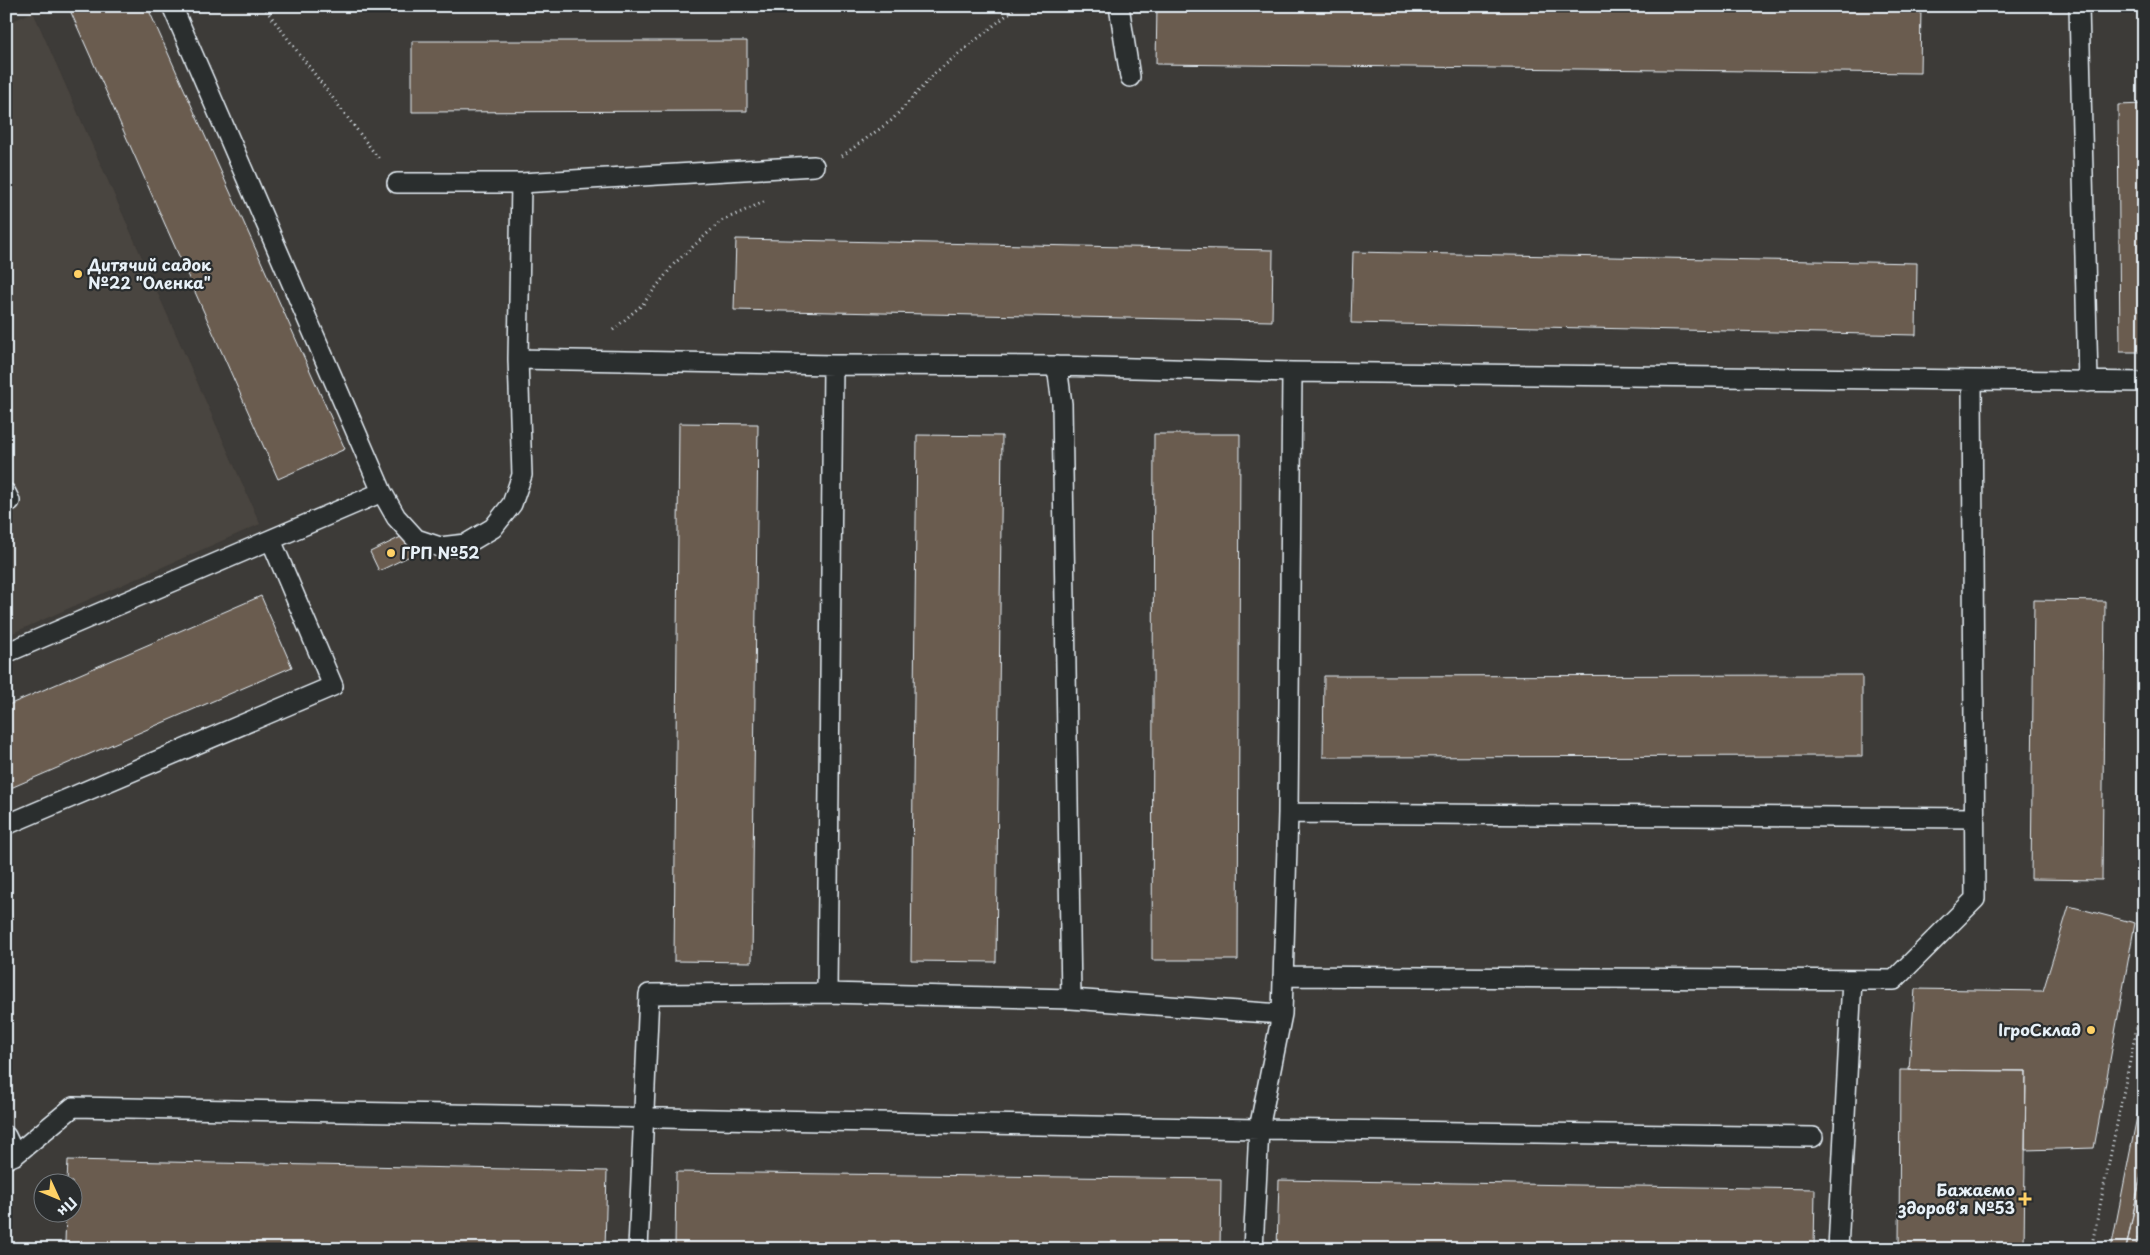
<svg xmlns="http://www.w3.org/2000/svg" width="2150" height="1255" font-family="'Playpen Sans',sans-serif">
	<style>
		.built { fill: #4a453f }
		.building { fill: #6a5c50; stroke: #e8f1f8 }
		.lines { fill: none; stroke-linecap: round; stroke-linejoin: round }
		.lane-casing { stroke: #e8f1f8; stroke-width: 22 }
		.path { stroke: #e8f1f8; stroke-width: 3; stroke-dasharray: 1 4; stroke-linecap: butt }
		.lane { stroke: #2a2d2e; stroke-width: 19 }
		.poi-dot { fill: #ffd166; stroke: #2a2d2e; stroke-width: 2 }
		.labels { text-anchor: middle; stroke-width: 4.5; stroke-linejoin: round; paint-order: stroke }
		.poi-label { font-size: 16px; font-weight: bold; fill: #e8f1f8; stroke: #2a2d2e; text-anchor: start }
	</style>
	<rect width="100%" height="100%" fill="#3d3b38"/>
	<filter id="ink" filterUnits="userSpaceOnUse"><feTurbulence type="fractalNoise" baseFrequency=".02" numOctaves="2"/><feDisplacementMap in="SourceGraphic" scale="10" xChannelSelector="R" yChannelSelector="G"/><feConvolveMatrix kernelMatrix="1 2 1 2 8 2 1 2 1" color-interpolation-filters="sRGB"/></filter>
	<g filter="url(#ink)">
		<path class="built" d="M33 12 260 524 6 636V24Z"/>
		<path class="building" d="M74 6H147L345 449 278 479 69 8Z
			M1157 6H1921L1920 73 1156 64Z
			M412 41H747V111L412 112Z
			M2144 104V352H2120L2118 105Z
			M736 239 1273 250 1272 321 734 310Z
			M1353 252 1917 263 1916 335 1351 323Z
			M679 423 758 424 752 962 674 961Z
			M1154 434H1240L1238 960H1152Z
			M917 435 1002 436 996 962 911 961Z
			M403 536 412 555 379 571 370 552Z
			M261 596 292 667 6 790V706Z
			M2034 600 2105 601 2102 880 2031 879Z
			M1862 675V756L1323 757 1324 676Z
			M2069 906 2135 923 2094 1148 2025 1150 2026 1071 1909 1070 1915 989 2043 991Z
			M1900 1070 2026 1071 2024 1249H1899Z
			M2144 1081V1160L2126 1249H2111Z
			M68 1160 607 1171 605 1249H337L65 1243 66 1212H72V1182H67Z
			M2144 1160V1249H2126Z
			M676 1172 1221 1179 1220 1249H675Z
			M1279 1180 1815 1189 1814 1249H1277Z"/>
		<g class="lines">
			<defs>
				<path id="lane" d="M1119 6 1130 77
					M2079 6 2088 382
					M397 183H521L814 166
					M518 359 833 365 1057 366 1292 372 2144 382
					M1057 366 1062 404 1071 999
					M382 492 396 517 416 539 440 547 466 544 493 528 512 504 522 475 518 359 521 183
					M6 493 10 501 6 502
					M6 653 382 492 172 6
					M1288 813 1974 818
					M6 825 333 686 271 540
					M1283 976 1894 980 1975 899 1972 380
					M827 993 833 365
					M6 1136 15 1155 6 1159
					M15 1155 73 1107 1259 1129 1813 1137
					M638 1249 649 994 827 993 1071 999 1282 1014
					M1253 1249 1259 1129 1282 1014 1288 813 1292 372
					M1838 1249 1852 980"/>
			</defs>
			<use href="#lane" class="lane-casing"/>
			<path class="path" d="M263 6 379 159
				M842 156 892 120 935 73 1018 6
				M613 330 643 304 674 264 721 221 766 201
				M2091 1249 2144 993
				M2136 1249 2144 1210"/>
			<use href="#lane" class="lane"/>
		</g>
	</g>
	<g class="poi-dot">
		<circle cx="78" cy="274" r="5"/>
		<circle cx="391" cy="553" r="5"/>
		<circle cx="2091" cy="1030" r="5"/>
		<path d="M2022.5 1191.5h5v5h5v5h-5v5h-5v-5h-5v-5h5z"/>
	</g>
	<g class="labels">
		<g class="poi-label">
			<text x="88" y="271">Дитячий садок<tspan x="88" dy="18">№22 "Оленка"</tspan></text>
			<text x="401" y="559">ГРП №52</text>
			<text x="2081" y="1036" text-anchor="end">ІгроСклад</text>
			<text x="2015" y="1196" text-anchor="end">Бажаємо<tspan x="2015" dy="18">здоров'я №53</tspan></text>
		</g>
	</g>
	<rect width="2150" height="1255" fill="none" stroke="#2a2d2e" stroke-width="25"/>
	<rect x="12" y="12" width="2125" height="1230" fill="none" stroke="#e8f1f8" stroke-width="2" filter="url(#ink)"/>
	<g transform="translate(58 1198) rotate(134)"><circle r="24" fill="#2a2d2e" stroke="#767b7f"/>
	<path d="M0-4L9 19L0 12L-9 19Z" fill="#ffd166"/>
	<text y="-8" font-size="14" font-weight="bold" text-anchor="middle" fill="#e8f1f8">Пн</text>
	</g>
</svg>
